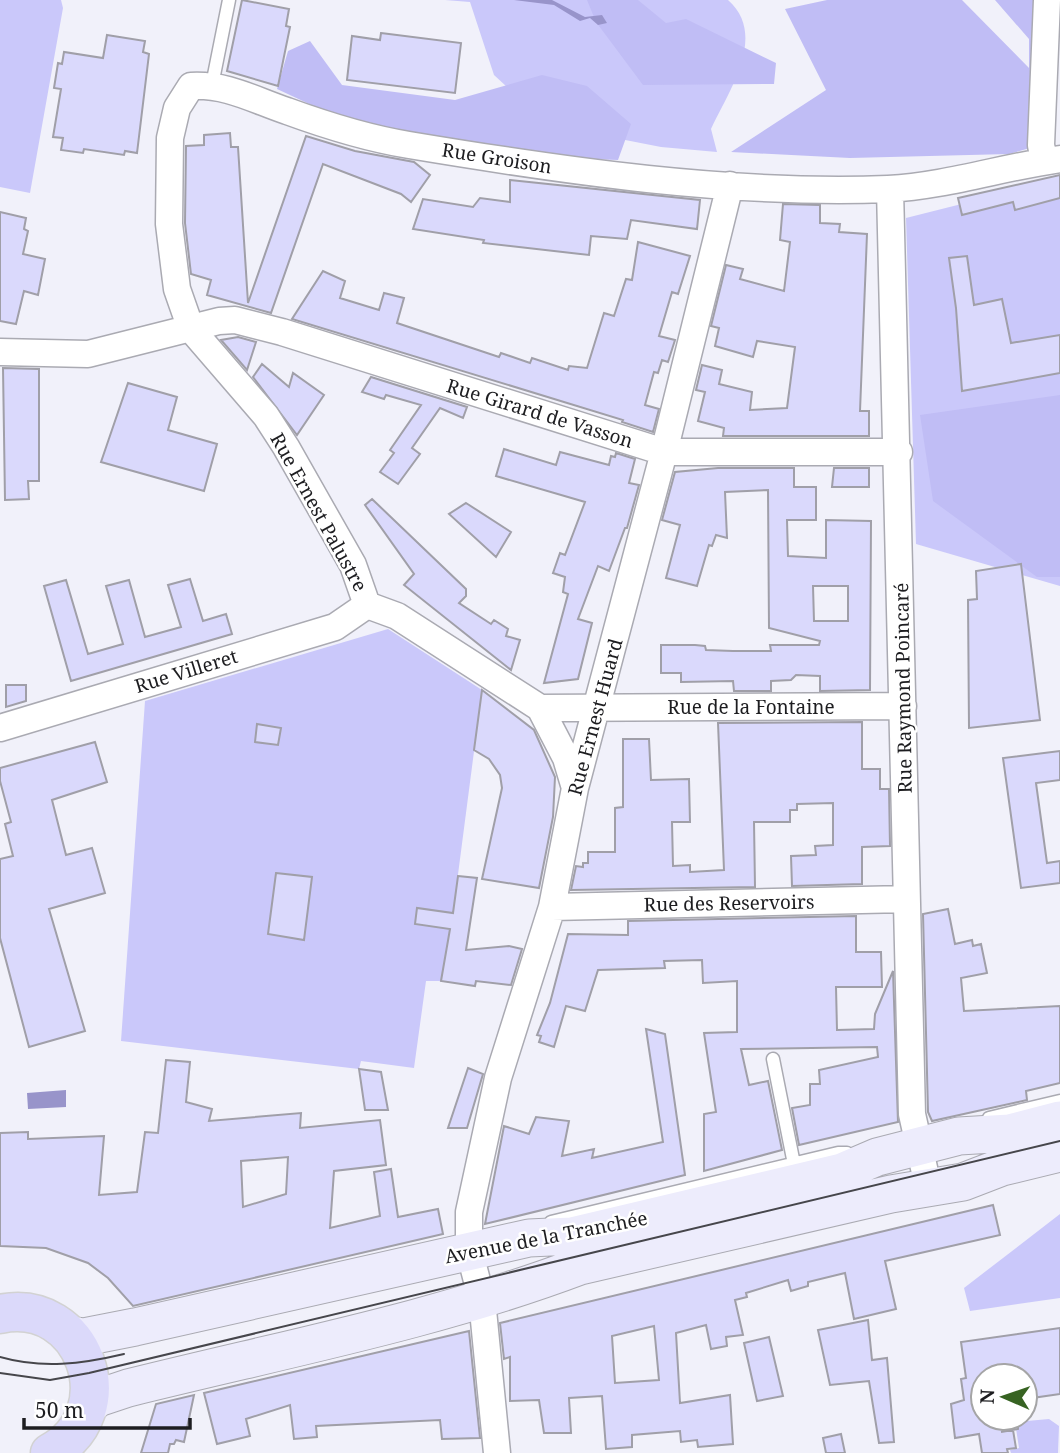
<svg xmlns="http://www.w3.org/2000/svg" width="1060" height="1453" font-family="'Noto Serif',serif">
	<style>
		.green { fill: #cac8fa }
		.forest { fill: #c0bdf5 }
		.water { fill: #9894ca }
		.building { fill: #dad9fc; stroke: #a09fa8; stroke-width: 2; fill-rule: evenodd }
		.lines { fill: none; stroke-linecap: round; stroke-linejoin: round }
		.lane-casing { stroke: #aaaab2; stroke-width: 15 }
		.street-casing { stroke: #aaaab2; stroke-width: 29 }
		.secondary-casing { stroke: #aaaab2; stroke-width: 39 }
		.primary-casing { stroke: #d2d2d2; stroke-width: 41 }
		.lane { stroke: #fff; stroke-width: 12 }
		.street { stroke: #fff; stroke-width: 26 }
		.secondary { stroke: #edecfc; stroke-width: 37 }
		.primary { stroke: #dbd9fa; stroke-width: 38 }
		.tram { stroke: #46464b; stroke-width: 2 }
		.labels { text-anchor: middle; stroke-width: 5; stroke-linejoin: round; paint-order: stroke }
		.street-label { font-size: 19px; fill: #1d1d20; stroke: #fff }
	</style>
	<rect width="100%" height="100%" fill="#f1f1fa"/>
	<path class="green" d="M0 0H61L63 8 30 193 0 187Z
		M445 0H728C768 35 729 91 711 129L717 152 661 147 615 138 522 101 494 75 470 2Z
		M1060 179V586L916 544 906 218Z
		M388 629 482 690 447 959 441 981H426L414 1068 361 1061 359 1069 121 1041 145 701Z
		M1060 1214V1298L970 1311 964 1288Z
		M1049 1419 1059 1426 1058 1453H1011L1010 1450 1019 1448 1015 1422Z"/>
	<path class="forest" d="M587 0H638L666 23 686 19 776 63 774 84 643 85 596 22Z
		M827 0H962L1029 68V39L995 0H1043L1030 148 1009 154 850 158 731 152 826 90 785 9Z
		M310 41 342 85 455 100 542 75 587 86 631 124 618 160 563 158 361 128 277 89 288 51Z
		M1060 395V577H1037L933 501 920 415Z"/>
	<path class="water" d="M514 0H552L585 17 602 15 607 23 598 25 590 18 580 21 554 5Z
		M66 1090V1107L28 1109 27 1093Z"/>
	<path class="building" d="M242 0 289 9 286 26 290 27 278 86 227 71Z
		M381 33 461 43 455 93 347 80 352 36 380 40Z
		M107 35 145 41 143 52 149 54 137 153 125 151 124 155 84 149 83 153 61 150 63 138 53 137 61 89 54 88 58 63 62 64 64 52 103 58Z
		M230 133 231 147H238L248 303 306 136 355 151 414 162 430 175 411 202 401 194 323 164 271 313 207 295 211 280 191 274 185 223 186 146 204 145V135Z
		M1060 175V198L1015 210 1013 202 962 215 958 198Z
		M510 180 700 200 697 229 631 220 627 239 591 236 589 255 483 243 484 240 413 229 423 199 473 207 480 198 510 202Z
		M783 204 820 205V223L840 224 839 232 867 234 860 411H869V436H723L724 428 698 421 705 392 696 390 702 365 722 370 719 384 752 392 750 410 787 408 795 347 757 341 753 357 715 346 719 328 711 326 726 265 743 269 740 279 784 291 790 242 780 240Z
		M0 212 26 218 24 229 28 231 23 254 45 259 38 295 24 291 16 324 0 321Z
		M638 242 690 256 678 294 672 292 659 336 675 340 668 362 662 360 658 373 654 372 645 405 659 409 653 432 622 422 623 420 292 319 323 271 345 281 340 298 379 310 384 293 404 298 397 323 499 357 501 353 530 363 532 358 568 370 569 366 587 368 604 313 614 316 626 279 632 280Z
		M967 256 974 305 1002 299 1011 343 1060 335V373L962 391 956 308 949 258Z
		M238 337 256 342 247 370 221 340Z
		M262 364 289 387 293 373 324 395 297 435 253 377Z
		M3 368 39 369V481H28L29 499 5 500Z
		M371 377 467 407 463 418 440 408 412 448 420 454 398 484 380 472 394 453 390 450 421 405 386 395 384 399 362 392Z
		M128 383 177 397 168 430 217 444 204 491 101 462Z
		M504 449 556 465 560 452 609 465 611 456 615 457 616 453 635 459 629 483 639 485 627 528H625L609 571 598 566 578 619 592 623 578 679 544 683 568 594 563 592 565 577 553 573 560 553 565 555 585 502 496 476Z
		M718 468H794V487H816V520H787L788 556 826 558V520L871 521 870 690 820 691V676L796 675 791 680 771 681V691H734L733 681 681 682V673H661V645H695L705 646 706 650 733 651H771L770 645H819L820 641 769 628 768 490 725 492 727 538 716 535 712 546 709 545 697 586 666 578 680 525 662 520 675 472ZM813 586H848V621H814Z
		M834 468H869V487H832Z
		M372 499 466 589V596L459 603 491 624 494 620 508 629 506 636 520 640 511 670 404 585 414 574 365 505Z
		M466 503 511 532 496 557 449 514Z
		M1021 564 1040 720 969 728 968 600 977 599 976 571Z
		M190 579 203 621 226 614 232 634 71 681 44 586 66 580 88 654 123 644 106 586 129 580 145 637 181 627 168 585Z
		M6 685H26V701L6 707Z
		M482 690 534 730 555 777 553 817 539 888 482 879 502 788 500 775 489 759 474 750Z
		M862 722V769H880V789H889L890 846 862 847V884L792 886 791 856 816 855 815 846 833 845V803L797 804V810H790V822H754L755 887 571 890 576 866 583 867V863H588V852H615V808L623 807V739H649L651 780 689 779 690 822H672L673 866 690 865V872L724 870 718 723Z
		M257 724 281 728 278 745 255 742Z
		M95 742 107 782 52 800 66 855 92 848 105 893 49 909 85 1031 29 1047 0 938V859L13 856 5 824 11 822 0 781V768Z
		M1060 751V780L1036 783 1047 863 1060 861V883L1021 888 1003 758Z
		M276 873 312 877 304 940 268 934Z
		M458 876 477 878 466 950 509 946 522 949 511 985 476 981 475 986 441 981 450 929 415 924 417 908 453 913Z
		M948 909 955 944 972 940 973 946 981 944 987 973 961 978 964 1011 1060 1006V1083L1026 1091 1027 1100 932 1121 928 1112 923 914Z
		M856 916V952H881L882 987H836L837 1030 874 1029 875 1014 893 971 898 1122 799 1145 792 1108 810 1105V1084H820L819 1070 878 1057 877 1047 741 1049 749 1085 768 1081 782 1150 704 1171V1114L716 1112 704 1033 737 1032V981L703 983 702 960 664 961 665 968 598 970 585 1011 566 1006 554 1047 539 1042 541 1036 537 1035 550 1003 568 934 628 935V921Z
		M646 1029 665 1034 685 1175 485 1224 504 1126 529 1134 536 1117 569 1121 562 1156 594 1149 592 1158 663 1142Z
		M166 1060 190 1062 186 1102 212 1109 209 1121 301 1113 300 1128 380 1120 386 1165 334 1171 330 1228 380 1216 374 1172 391 1169 398 1217 438 1209 443 1234 133 1306 108 1278 88 1263 46 1248 0 1246V1133L28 1132V1139L104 1136 99 1195 137 1192 145 1132 158 1133ZM288 1157 286 1194 243 1207 241 1161Z
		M468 1068 483 1074 467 1128H448Z
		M359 1069 381 1072 388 1110H365Z
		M993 1205 1000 1235 885 1261 896 1309 854 1319 845 1273 808 1282V1286L791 1291 788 1280 746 1293 747 1297 735 1300 743 1335 726 1337 727 1346 711 1349 706 1325 676 1333 680 1403 730 1395 733 1444 698 1447 697 1440 681 1442 680 1431 632 1435V1447L606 1449 602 1396 569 1398 571 1433H544L539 1400 510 1401V1357L504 1359 500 1323ZM654 1326 659 1380 615 1383 612 1336Z
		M868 1320 872 1360 887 1358 894 1442 879 1443 869 1381 830 1385 818 1330Z
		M1060 1328V1394L1025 1399V1376H983V1418H1018V1429L1001 1432 1013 1430 1016 1448 1007 1449 1008 1453H982L979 1434 955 1438 951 1404 964 1400 961 1379 966 1378 961 1342Z
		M469 1331 480 1438 442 1439 440 1420 316 1426 317 1437 294 1439 290 1405 246 1419 250 1436 217 1444 204 1393Z
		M769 1337 783 1396 757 1401 744 1343Z
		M194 1395 184 1442 176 1440 174 1444H170L168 1453H141L156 1404Z
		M841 1434 845 1453H826L823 1438Z"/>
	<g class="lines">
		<defs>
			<path id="lane" d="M212 85 229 0
				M773 1059 794 1164
				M988 1121 989 1118 1060 1101
				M551 1222 838 1153H847L852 1157"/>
			<path id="street" d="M1044 161 1041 145 1047 0
				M890 189 912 1114 928 1186
				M0 352 88 354 219 321 235 320 282 332 664 452H899
				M367 605 353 565 286 447 266 416 191 329 177 289 169 224 170 138 177 108 191 86C227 84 254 100 287 111 328 126 366 138 409 145 565 171 730 195 888 189 946 186 1003 167 1060 159
				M367 605 397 616 540 708 903 706
				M540 708 566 758 575 788
				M0 728 335 627 367 605
				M552 907 906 899
				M497 1453 482 1300 469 1250V1212L498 1078 552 907 575 788 664 452 730 185"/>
			<path id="secondary" d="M70 1335 84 1337 135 1327 529 1238 572 1236 842 1172 877 1157 959 1136 1010 1133 1060 1120
				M88 1406 98 1398 128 1388C280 1350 434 1321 580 1266L891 1194 963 1182 1002 1167 1060 1153"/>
			<path id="primary" d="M0 1314C84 1296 126 1412 50 1453"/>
		</defs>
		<use href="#lane" class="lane-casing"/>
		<use href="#street" class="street-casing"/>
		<use href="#secondary" class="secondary-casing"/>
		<use href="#primary" class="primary-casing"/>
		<use href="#lane" class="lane"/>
		<use href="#street" class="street"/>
		<use href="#secondary" class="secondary"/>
		<use href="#primary" class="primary"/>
		<path class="tram" d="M0 1357C42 1369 82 1364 124 1354
			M0 1373 50 1380 89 1373 1060 1141"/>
	</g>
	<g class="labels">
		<g class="street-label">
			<text transform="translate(497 158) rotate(9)" y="7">Rue Groison</text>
			<text transform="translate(540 413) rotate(17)" y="7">Rue Girard de Vasson</text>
			<text transform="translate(319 512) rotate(61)" y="7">Rue Ernest Palustre</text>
			<text transform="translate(186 671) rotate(-17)" y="7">Rue Villeret</text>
			<text transform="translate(903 688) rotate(-91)" y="7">Rue Raymond Poincaré</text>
			<text x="751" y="714">Rue de la Fontaine</text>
			<text transform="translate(595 717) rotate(-75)" y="7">Rue Ernest Huard</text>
			<text transform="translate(729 903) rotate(-1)" y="7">Rue des Reservoirs</text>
			<text transform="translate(546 1237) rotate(-11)" y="7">Avenue de la Tranchée</text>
		</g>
	</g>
	<g transform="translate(1004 1397) rotate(272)"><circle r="33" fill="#ffffff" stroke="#a5a5a6" stroke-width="2"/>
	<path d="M0-5L12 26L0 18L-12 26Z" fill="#376322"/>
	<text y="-10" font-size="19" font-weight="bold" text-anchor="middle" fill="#1d1d20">N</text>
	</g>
	<path d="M24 1418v10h166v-10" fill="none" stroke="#1d1d20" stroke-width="3.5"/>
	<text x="35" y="1418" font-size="21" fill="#1d1d20" stroke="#ffffff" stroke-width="5" paint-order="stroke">50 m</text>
</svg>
